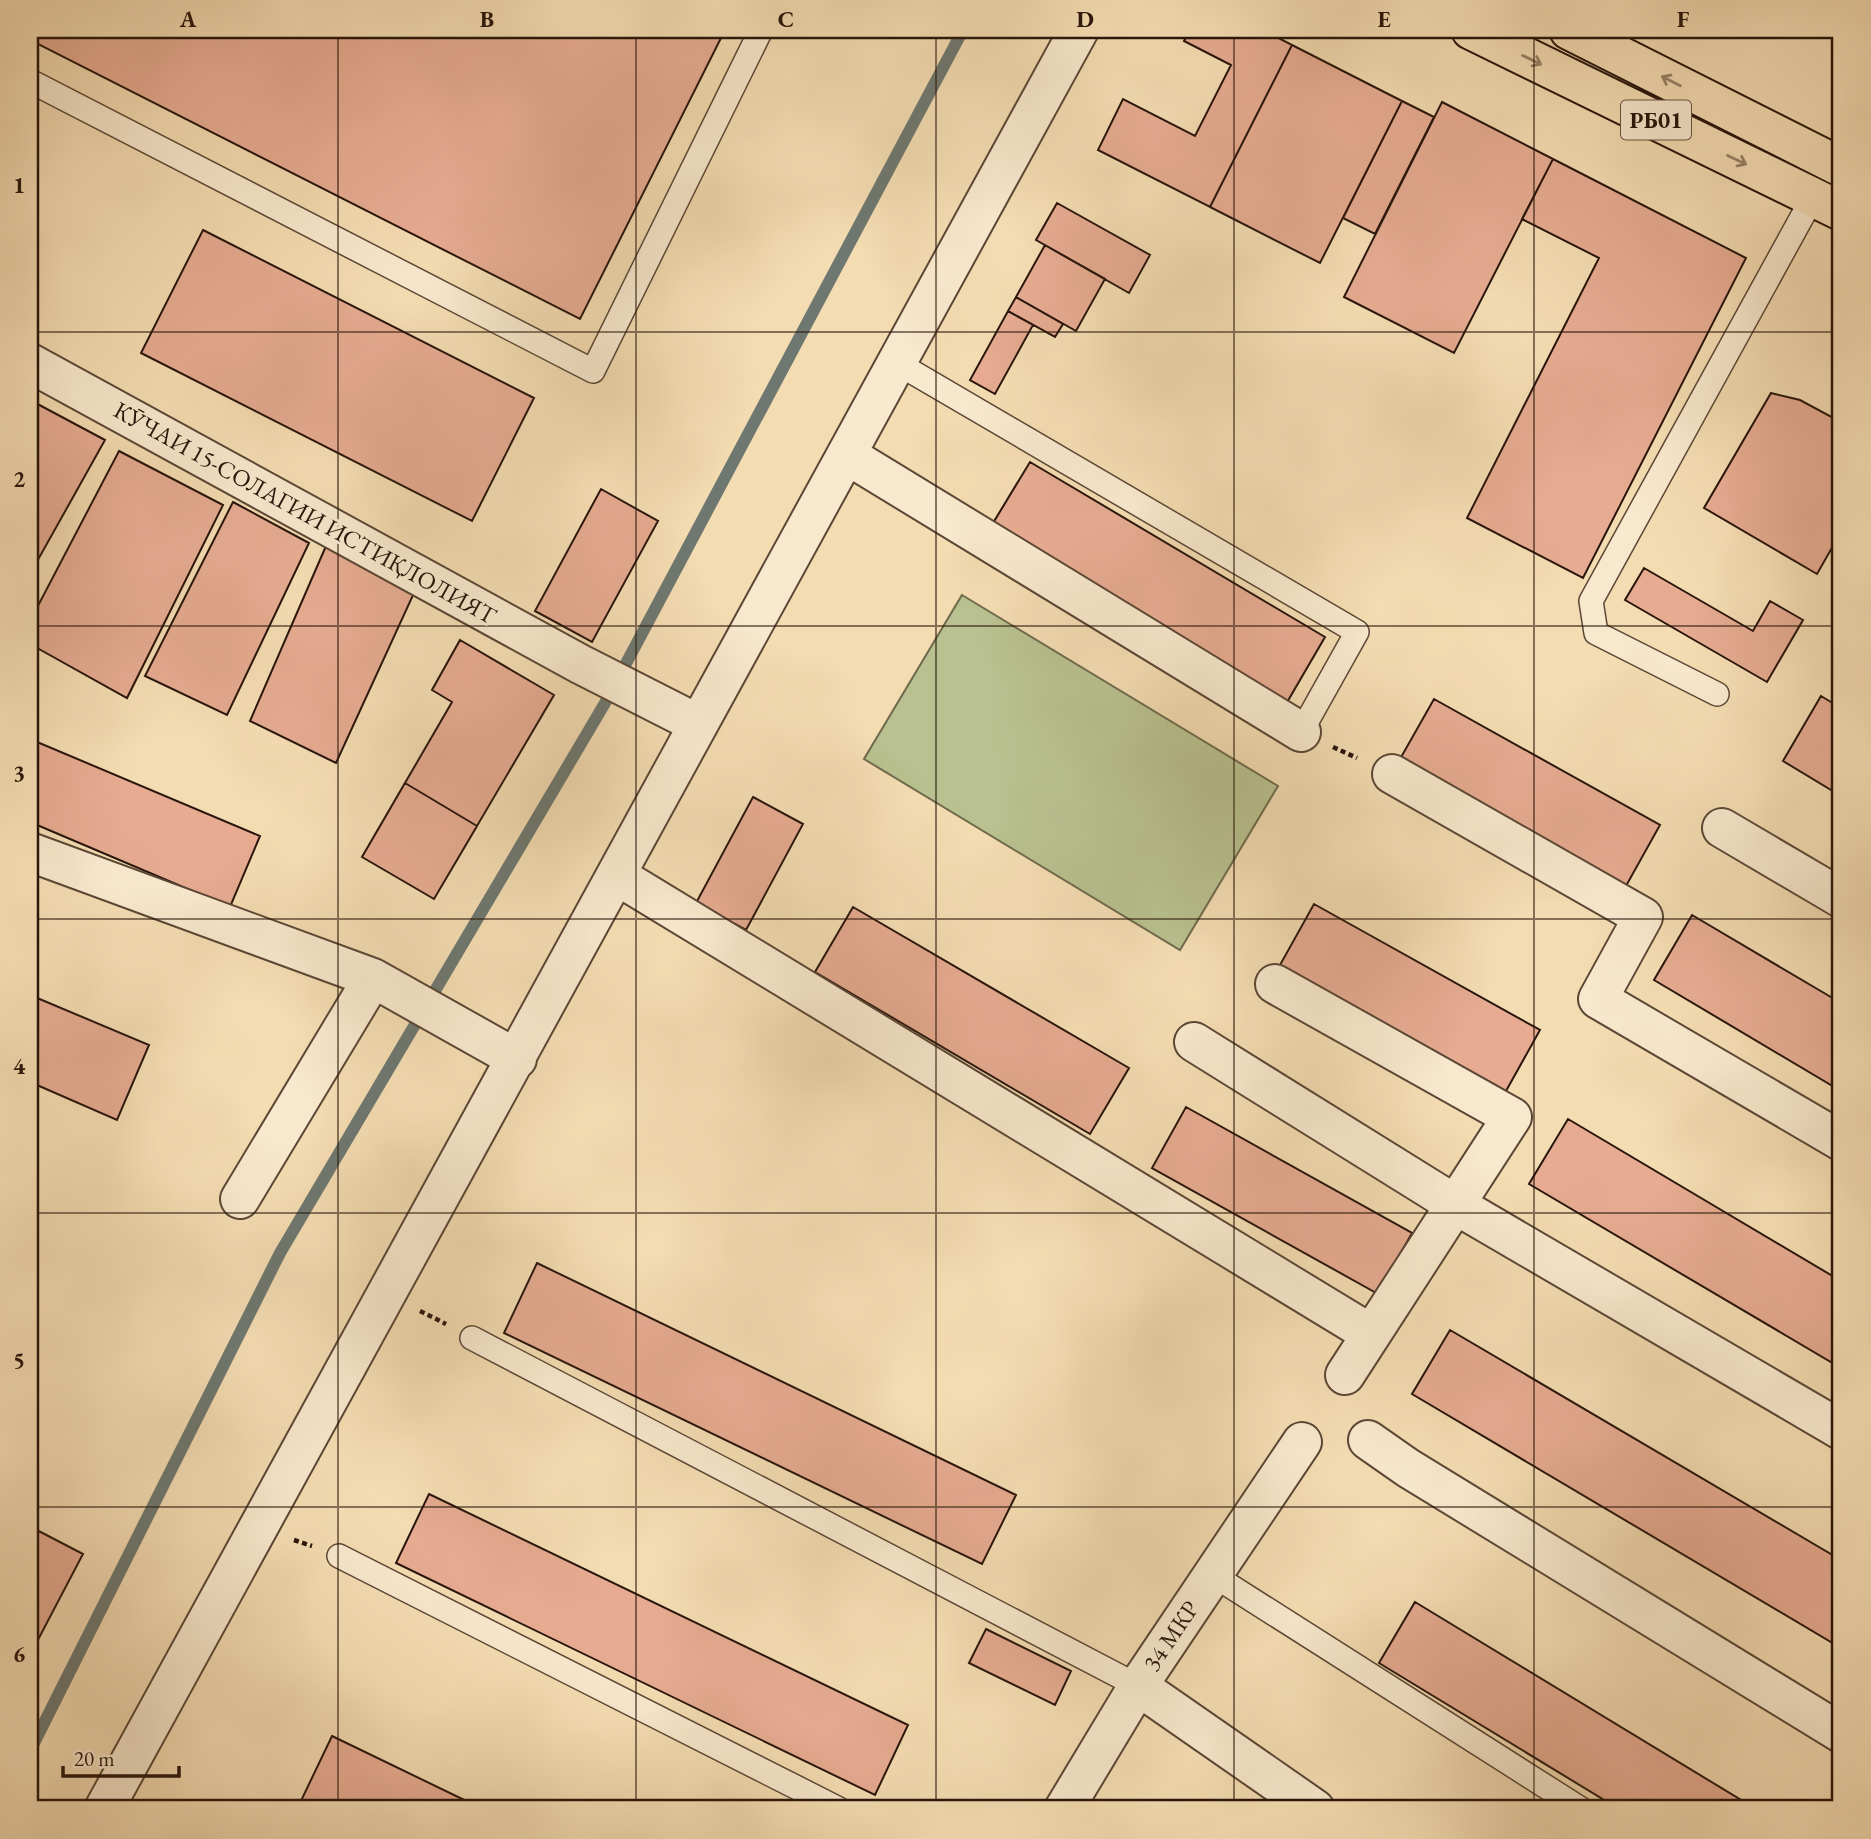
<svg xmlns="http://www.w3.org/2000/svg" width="1871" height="1839" font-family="'EB Garamond',serif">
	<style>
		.garden { fill: #b8c18f; stroke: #706b4d; stroke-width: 2 }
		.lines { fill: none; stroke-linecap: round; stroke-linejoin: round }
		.stream { stroke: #6e7870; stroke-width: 12 }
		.building { fill: #e6ab91; stroke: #28150b; stroke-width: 2 }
		.lane-casing { stroke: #5b4735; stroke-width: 26 }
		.street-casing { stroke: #5b4735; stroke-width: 42 }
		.highway-casing { stroke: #28150b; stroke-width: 42 }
		.path { stroke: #28150b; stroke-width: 4.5; stroke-dasharray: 5 3.5; stroke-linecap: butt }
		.lane { stroke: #f8e8cd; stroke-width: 23 }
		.street { stroke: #f8e8cd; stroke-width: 38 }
		.highway { stroke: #f4dcb2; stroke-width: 38 }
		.oneway { stroke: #988267 }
		.grid { fill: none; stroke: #28150b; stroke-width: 2; stroke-opacity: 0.55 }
		.labels { text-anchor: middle; stroke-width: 6; stroke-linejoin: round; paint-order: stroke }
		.shield { fill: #f8e8cd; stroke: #665445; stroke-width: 2 }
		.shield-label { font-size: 23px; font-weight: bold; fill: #28150b }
		.street-label { font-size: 24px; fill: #28150b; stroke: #f8e8cd }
		.neatline { fill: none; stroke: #28150b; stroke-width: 2.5 }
		.grid-label { font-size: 23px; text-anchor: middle; font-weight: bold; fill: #28150b }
	</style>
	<rect width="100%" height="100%" fill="#f4dcb2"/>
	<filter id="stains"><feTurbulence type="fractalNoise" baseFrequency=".00286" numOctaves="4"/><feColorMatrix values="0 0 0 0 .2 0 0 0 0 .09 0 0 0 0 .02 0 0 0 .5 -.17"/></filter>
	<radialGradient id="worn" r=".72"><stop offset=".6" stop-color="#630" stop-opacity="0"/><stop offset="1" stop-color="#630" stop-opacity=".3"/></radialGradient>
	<path class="garden" d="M962 595 1278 786 1180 950 864 759Z"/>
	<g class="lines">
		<path class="stream" d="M30 1751 280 1253 605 703 963 30"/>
	</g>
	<path class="building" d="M30 30H725L580 319 30 40Z
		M1190 30H1263L1292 45 1210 207 1098 150 1123 99 1195 136 1231 65 1184 41Z
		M1292 45 1402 101 1320 263 1210 207Z
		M1402 101 1434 117 1375 234 1343 218Z
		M1442 102 1553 159 1454 353 1344 297Z
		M1553 159 1746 258 1583 578 1467 518 1599 258 1522 219Z
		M1057 203 1150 255 1129 293 1036 240Z
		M203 230 534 398 472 521 141 353Z
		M1045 245 1105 279 1076 331 1016 297Z
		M1016 297 1063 324 1055 337 1008 311Z
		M1008 311 1033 325 995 394 970 380Z
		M1771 393 1800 400 1841 422V532L1817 574 1704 508Z
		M30 400 105 440 30 574Z
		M119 451 223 505 127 698 30 644V621Z
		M1030 462 1325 637 1286 704 990 528Z
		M601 489 658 521 592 642 535 611Z
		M233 502 309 543 227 715 145 676Z
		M326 546 414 593 336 763 250 721Z
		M1644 568 1753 631 1770 601 1803 620 1767 682 1625 600Z
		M460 640 554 695 477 826 405 783 452 702 432 690Z
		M1821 696 1841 708V796L1783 761Z
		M1434 699 1660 825 1626 886 1400 759Z
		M30 739 260 836 230 907 30 822Z
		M405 783 477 826 434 899 362 857Z
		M753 797 803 824 746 930 696 903Z
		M1314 904 1540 1030 1506 1091 1280 965Z
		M853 907 1129 1068 1090 1134 815 972Z
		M1692 915 1841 1003V1091L1654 980Z
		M30 995 149 1045 117 1120 30 1082Z
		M1186 1107 1412 1233 1378 1294 1152 1168Z
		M1568 1119 1841 1281V1368L1529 1184Z
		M537 1263 1016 1495 982 1564 504 1333Z
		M1450 1330 1841 1560V1648L1412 1394Z
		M429 1494 908 1725 875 1795 396 1563Z
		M31 1527 83 1554 30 1655V1529Z
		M1415 1602 1756 1809H1619L1379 1663Z
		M986 1629 1071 1671 1055 1705 969 1663Z
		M332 1736 483 1809H307L299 1805Z"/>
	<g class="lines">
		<defs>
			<path id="lane" d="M30 81 593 371 761 30
				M897 363 1357 632 1301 732
				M1717 694 1596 633 1591 601 1813 197
				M472 1338 1138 1686
				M339 1556 839 1809
				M1213 1575 1581 1809"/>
			<path id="street" d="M30 363 580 664 698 724
				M847 455 1301 732
				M1392 774 1643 917 1598 999 1841 1141
				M1722 828 1841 898
				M30 852 373 978 517 1059
				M616 875 1371 1334
				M1275 984 1512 1117 1345 1375
				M1194 1042 1456 1205 1841 1430
				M240 1199 373 978
				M1368 1440 1408 1468 1841 1733
				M1302 1442 1138 1686 1315 1809
				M104 1809 1079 30
				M1064 1809 1138 1686"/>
			<path id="highway" d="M1471 30 1841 211
				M1569 30 1841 167"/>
		</defs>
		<use href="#lane" class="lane-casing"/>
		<use href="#street" class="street-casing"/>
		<use href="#highway" class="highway-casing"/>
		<path class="path" d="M1333 747 1357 758
			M420 1311 446 1324
			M294 1540 312 1546"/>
		<use href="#lane" class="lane"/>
		<use href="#street" class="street"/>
		<use href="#highway" class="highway"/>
	</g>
	<defs><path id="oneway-shaft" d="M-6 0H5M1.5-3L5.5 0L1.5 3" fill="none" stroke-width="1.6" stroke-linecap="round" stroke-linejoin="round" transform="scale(1.75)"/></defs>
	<g class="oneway">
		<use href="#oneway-shaft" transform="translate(1532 60) rotate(26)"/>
		<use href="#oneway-shaft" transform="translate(1671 81) rotate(-153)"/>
		<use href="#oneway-shaft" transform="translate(1737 160) rotate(26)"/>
	</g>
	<path class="grid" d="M338 30V1809M636 30V1809M936 30V1809M1234 30V1809M1534 30V1809M30 332H1841M30 626H1841M30 919H1841M30 1213H1841M30 1507H1841"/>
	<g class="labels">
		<rect class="shield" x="1621" y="100.5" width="70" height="39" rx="5"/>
		<g class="shield-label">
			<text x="1656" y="128">РБ01</text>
		</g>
		<g class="street-label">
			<text transform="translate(305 513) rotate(29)" y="8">КӮЧАИ 15-СОЛАГИИ ИСТИҚЛОЛИЯТ</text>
			<text transform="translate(1171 1636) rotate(-56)" y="8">34 МКР</text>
		</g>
	</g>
	<rect width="1871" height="1839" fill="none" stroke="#f4dcb2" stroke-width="77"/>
	<path d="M63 1766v10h116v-10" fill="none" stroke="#28150b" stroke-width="3.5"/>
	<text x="74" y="1766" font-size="21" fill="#28150b" stroke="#f8e8cd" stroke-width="5" paint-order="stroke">20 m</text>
	<rect x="38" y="38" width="1794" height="1762" class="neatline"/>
	<g class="grid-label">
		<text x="188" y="27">A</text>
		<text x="487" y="27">B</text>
		<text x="786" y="27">C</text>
		<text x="1085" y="27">D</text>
		<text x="1384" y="27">E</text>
		<text x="1683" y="27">F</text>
		<text x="19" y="193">1</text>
		<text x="19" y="487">2</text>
		<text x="19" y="781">3</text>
		<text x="19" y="1074">4</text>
		<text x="19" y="1368">5</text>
		<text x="19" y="1662">6</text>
	</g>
	<rect width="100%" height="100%" filter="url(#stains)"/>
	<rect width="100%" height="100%" fill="url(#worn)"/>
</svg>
